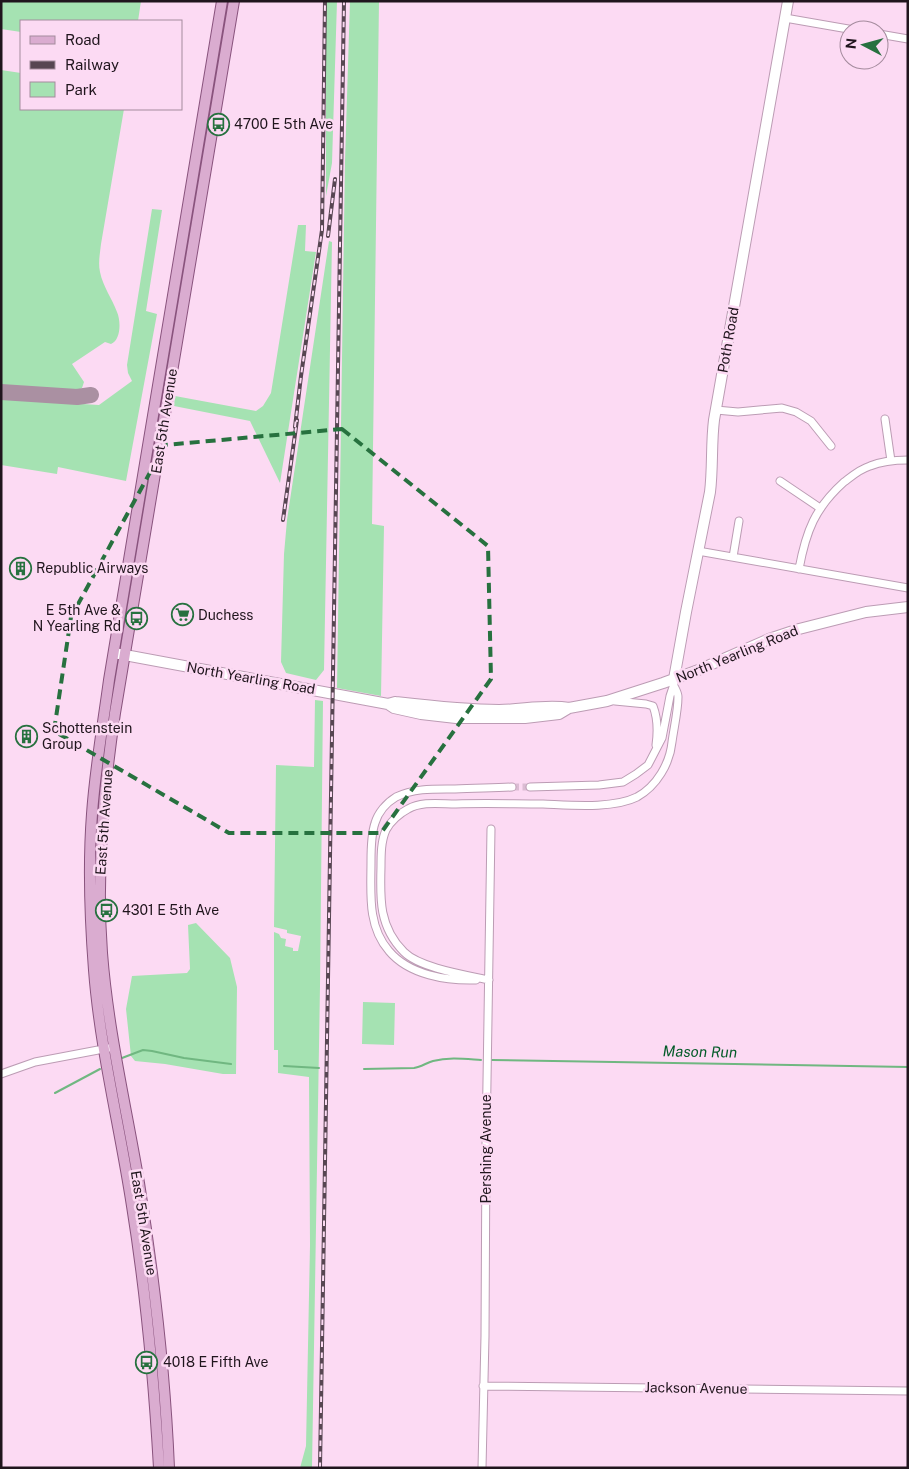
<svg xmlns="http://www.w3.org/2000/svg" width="909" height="1469" font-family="'Public Sans',sans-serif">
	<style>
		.green { fill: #a5e2b2 }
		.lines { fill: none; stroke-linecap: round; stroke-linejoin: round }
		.stream { stroke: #70b781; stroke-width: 2 }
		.taxiway { stroke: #aa90a2; stroke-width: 16 }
		.street-tunnel { stroke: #dbbcd3; stroke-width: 7; stroke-dasharray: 7 3.5; stroke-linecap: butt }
		.street-casing { stroke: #bc9cb4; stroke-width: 9 }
		.secondary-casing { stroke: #bc9cb4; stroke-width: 12 }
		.primary-casing { stroke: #89537d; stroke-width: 12 }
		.street { stroke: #fff; stroke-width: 7 }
		.secondary { stroke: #fff; stroke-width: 10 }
		.primary { stroke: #daacd0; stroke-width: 10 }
		.rail-casing { stroke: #574652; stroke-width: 4 }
		.rail { stroke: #fcdaf3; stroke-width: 2; stroke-dasharray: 5.5; stroke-linecap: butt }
		.marked { fill: none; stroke: #27713f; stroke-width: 4; stroke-dasharray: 10 6; stroke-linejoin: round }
		.labels { text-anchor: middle; stroke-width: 5; stroke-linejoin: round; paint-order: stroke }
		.poi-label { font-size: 14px; fill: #20151d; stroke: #fcdaf3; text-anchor: start }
		.street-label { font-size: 14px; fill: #20151d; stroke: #fcdaf3 }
		.water-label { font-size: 15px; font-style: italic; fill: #055c2a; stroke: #fcdaf3 }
	</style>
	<rect width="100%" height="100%" fill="#fcdaf3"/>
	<path class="green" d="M1 1H141L138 21H21V32L1 29Z
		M326 1H337L332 163 326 196Z
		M350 1H379L372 524 384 526 381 696 337 688 345 161Z
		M1 70 21 73V109H124L101 244C100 253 98 263 100 272 103 287 112 298 117 312 121 321 121 340 111 344L105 342 72 364 84 382 82 388 78 390 1 385Z
		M152 209 162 210 146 311 157 314 126 481 58 467 57 474 1 465V399L99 405 132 381 128 373 127 365Z
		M298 225H306L305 251 316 252 280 483 250 421 174 406 175 396 256 411 263 406 271 393Z
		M329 241 332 242 324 670 316 680 286 673 281 662 284 554 287 520Z
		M315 700 323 701 320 986 312 1468H300L306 1446 310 1245 309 1077 278 1073V1050H274V932L279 934 281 938 286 939 285 946 293 948V951H298L301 936 287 933V930L274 927 276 765 314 767Z
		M196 923 230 958 237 987 236 1074H223L165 1064 135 1061 131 1056 126 1009 132 976 187 973 190 969 188 925Z
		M363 1002 395 1003 394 1045 362 1044Z"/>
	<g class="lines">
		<path class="stream" d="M122 1058 143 1050 152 1051 184 1058 231 1064
			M492 1060 908 1067
			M284 1066 319 1068
			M364 1069 414 1068C421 1067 426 1063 433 1061 449 1057 465 1059 481 1060
			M55 1093 100 1069"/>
		<path class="taxiway" d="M1 392 77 397 91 395"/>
		<path class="street-tunnel" d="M512 787H530"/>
		<defs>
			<path id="street" d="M785 18 854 30
				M879 34 908 39
				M716 410 738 412 782 408 796 412 811 421 831 446
				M885 419 891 461
				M780 481 820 508
				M698 551 908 588
				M733 557 739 521
				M799 569C806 531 815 508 844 482 852 476 860 469 870 466 882 461 895 460 908 460
				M615 701 646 704 653 706C658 719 658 731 656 745
				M530 787 599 785 623 782 636 774 648 765 662 738 670 696 674 684
				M476 980C447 981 409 975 389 951 367 926 371 892 371 861 371 849 371 835 375 823 378 813 386 803 396 797 414 788 435 789 455 789 474 788 493 788 512 787
				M489 980C466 975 420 968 404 952 379 927 380 899 381 867 381 855 381 841 386 830 390 822 400 813 408 809 422 801 440 804 456 804 485 803 514 804 543 804 570 805 613 809 637 797 657 786 670 763 672 742 674 727 678 711 678 697 678 693 676 690 674 686
				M1 1074 35 1062 114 1047
				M483 1386 908 1391
				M482 1468 485 1336 486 1144 491 829"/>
			<path id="secondary" d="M114 653 388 704 395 702C430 706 464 710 499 710 522 710 546 704 569 708
				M674 679 686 612 710 492C713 468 711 444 714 420L788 1
				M388 704 394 708 421 714 456 718H525L559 714 569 708 607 701 663 683 696 671 769 639 799 629 866 612 908 607"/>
			<path id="primary" d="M159 1468C154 1380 146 1293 132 1206 120 1127 100 1049 94 970 90 918 88 866 92 814 95 769 103 725 109 680L222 1
				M169 1468C165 1372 154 1277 139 1183 126 1106 108 1031 102 953 96 873 103 793 115 713L234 1"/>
		</defs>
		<use href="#street" class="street-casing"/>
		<use href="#secondary" class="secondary-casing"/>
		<use href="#primary" class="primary-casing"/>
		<use href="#street" class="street"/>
		<use href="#secondary" class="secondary"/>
		<use href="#primary" class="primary"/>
		<defs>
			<path id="rail" d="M328 236 335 179
				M295 427 301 376 322 230 325 1
				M283 520 297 420
				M320 1468 344 1"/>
		</defs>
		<use href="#rail" class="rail-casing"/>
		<use href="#rail" class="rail"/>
	</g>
	<path class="marked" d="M342 429 488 546 491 679 381 833H229L54 731 71 617 165 445Z"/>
	<defs>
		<symbol id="bus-ring" viewBox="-11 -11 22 22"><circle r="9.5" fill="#fcdaf3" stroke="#27713f" stroke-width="1.5"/><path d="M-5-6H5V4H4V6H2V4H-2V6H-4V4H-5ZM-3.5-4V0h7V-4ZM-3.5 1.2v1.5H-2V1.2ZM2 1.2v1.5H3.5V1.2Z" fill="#27713f"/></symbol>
		<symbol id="building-ring" viewBox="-11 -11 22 22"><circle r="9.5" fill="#fcdaf3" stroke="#27713f" stroke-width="1.5"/><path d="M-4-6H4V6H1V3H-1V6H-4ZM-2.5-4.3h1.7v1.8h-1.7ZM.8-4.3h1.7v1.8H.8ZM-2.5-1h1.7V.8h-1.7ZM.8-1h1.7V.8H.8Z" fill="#27713f"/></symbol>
		<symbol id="supermarket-ring" viewBox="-11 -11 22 22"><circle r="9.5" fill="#fcdaf3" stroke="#27713f" stroke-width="1.5"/><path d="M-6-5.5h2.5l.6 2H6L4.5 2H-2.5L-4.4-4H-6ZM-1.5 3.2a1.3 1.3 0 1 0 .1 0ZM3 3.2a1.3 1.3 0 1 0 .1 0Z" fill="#27713f"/></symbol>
	</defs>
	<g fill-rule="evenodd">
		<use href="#bus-ring" x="206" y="112" width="25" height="25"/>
		<use href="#building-ring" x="8" y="556" width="25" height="25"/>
		<use href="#supermarket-ring" x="170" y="602" width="25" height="25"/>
		<use href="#bus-ring" x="124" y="606" width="25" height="25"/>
		<use href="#building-ring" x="14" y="724" width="25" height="25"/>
		<use href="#bus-ring" x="94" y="898" width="25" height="25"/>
		<use href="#bus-ring" x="134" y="1350" width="25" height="25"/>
	</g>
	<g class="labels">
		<g class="poi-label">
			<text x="234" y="129">4700 E 5th Ave</text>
			<text x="36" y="573">Republic Airways</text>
			<text x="121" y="615" text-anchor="end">E 5th Ave &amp;<tspan x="121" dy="16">N Yearling Rd</tspan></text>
			<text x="198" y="620">Duchess</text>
			<text x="42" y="733">Schottenstein<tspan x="42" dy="16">Group</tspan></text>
			<text x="122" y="915">4301 E 5th Ave</text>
			<text x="163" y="1367">4018 E Fifth Ave</text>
		</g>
		<g class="street-label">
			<text transform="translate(728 340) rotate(-80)" y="5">Poth Road</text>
			<text transform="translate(164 421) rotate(-81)" y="5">East 5th Avenue</text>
			<text transform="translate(737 654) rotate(-22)" y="5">North Yearling Road</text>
			<text transform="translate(251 678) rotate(10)" y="5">North Yearling Road</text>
			<text transform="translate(104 822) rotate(-86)" y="5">East 5th Avenue</text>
			<text transform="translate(486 1149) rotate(-90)" y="5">Pershing Avenue</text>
			<text transform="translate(144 1223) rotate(81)" y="5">East 5th Avenue</text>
			<text transform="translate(696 1388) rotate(1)" y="5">Jackson Avenue</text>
		</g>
		<g class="water-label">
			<text transform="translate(700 1052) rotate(1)" y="5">Mason Run</text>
		</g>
	</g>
	<rect width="909" height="1469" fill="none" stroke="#20151d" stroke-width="5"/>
	<rect x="20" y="20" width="162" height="90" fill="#fcdaf3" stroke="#a48b9d"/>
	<rect x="30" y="36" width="25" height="8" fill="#daacd0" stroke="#a48b9d"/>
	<text x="65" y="45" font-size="15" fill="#20151d">Road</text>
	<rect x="30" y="61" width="25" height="8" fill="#574652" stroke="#a48b9d"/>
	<text x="65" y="70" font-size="15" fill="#20151d">Railway</text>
	<rect x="30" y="82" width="25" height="15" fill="#a5e2b2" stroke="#a48b9d"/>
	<text x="65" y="95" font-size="15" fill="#20151d">Park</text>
	<g transform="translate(864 45) rotate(276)"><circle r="24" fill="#fcdaf3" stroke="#a48b9d"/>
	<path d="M0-4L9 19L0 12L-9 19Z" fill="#27713f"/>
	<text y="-8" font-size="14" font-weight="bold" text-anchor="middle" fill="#20151d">N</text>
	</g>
</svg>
